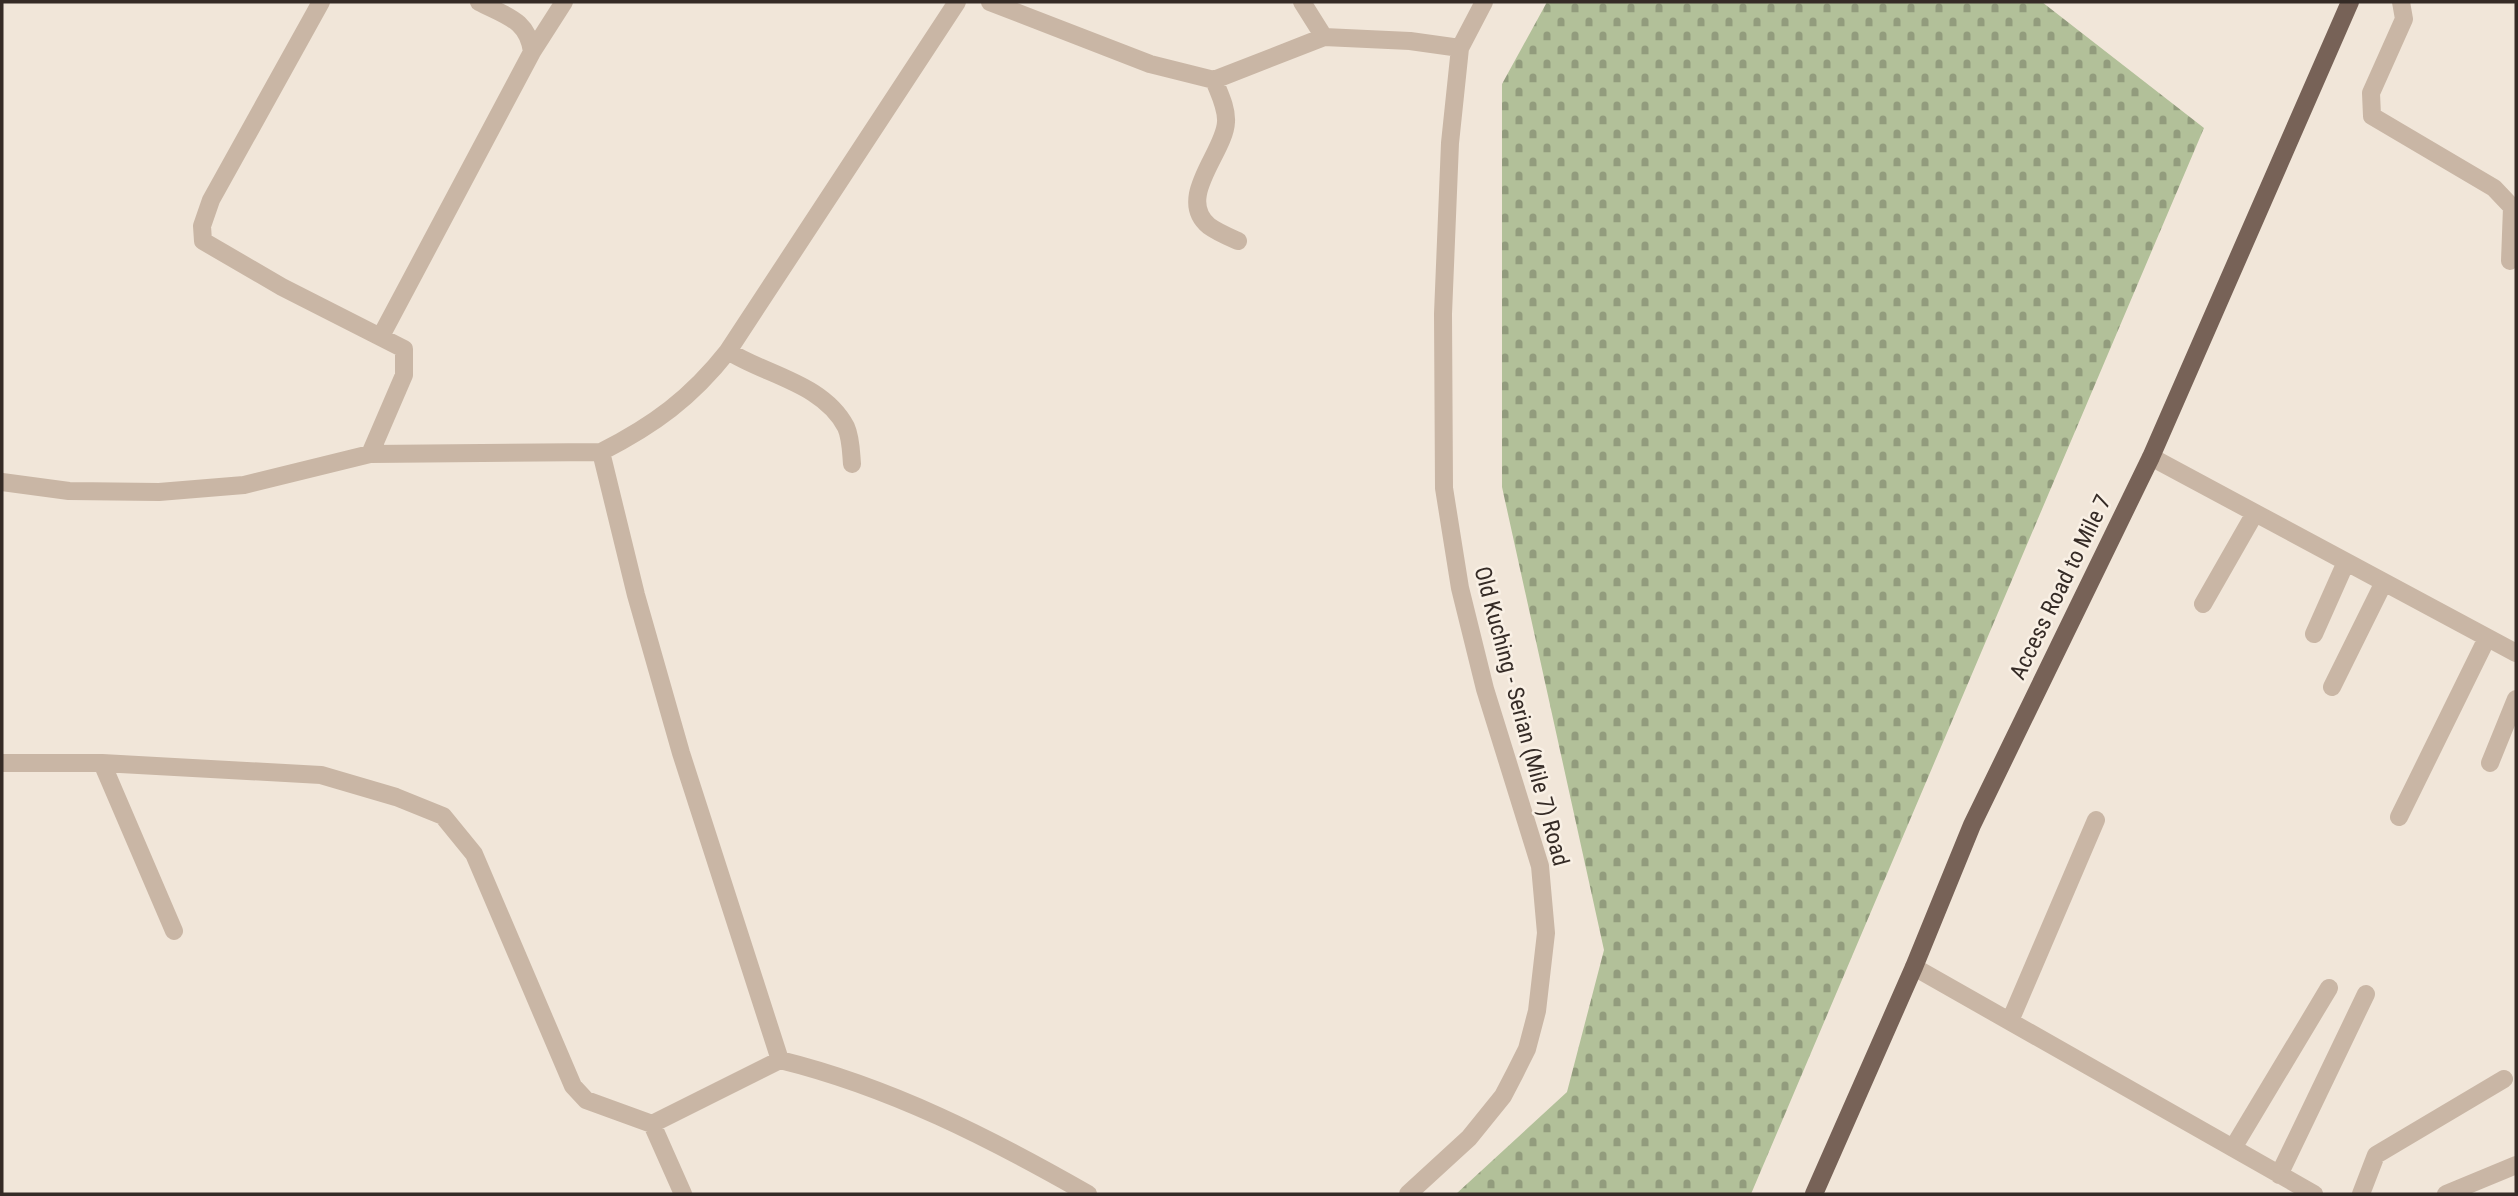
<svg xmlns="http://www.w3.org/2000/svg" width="2518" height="1196" font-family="'Roboto Condensed',sans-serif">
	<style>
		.cemetery { fill: url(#cemetery-stones) }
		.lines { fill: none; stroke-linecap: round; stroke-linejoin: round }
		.minor { stroke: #c9b6a5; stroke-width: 18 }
		.major { stroke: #776257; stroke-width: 18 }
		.labels { text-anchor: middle; stroke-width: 5; stroke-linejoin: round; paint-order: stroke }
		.street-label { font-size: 23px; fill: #352b26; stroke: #f9f0e5 }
	</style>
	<defs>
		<pattern id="cemetery-stones" width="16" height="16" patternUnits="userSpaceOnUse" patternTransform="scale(1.75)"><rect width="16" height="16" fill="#b2c099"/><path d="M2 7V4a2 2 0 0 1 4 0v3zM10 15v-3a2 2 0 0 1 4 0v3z" fill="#929c7d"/></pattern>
	</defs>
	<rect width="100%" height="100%" fill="#f1e6d9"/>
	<path class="cemetery" d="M1547 2H2042L2204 128 1751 1194H1456L1567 1092 1604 950 1502 487V84Z"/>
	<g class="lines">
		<path class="minor" d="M321 2 211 200 202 226 203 241 282 287 404 349V375L370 454
			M479 2C506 16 528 20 532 52
			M990 2 1150 64 1214 80 1324 37 1410 41 1460 48
			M1302 2 1324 37
			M2401 2 2404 19 2371 93 2372 116 2494 188 2512 207 2510 261
			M1214 80C1219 93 1227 108 1226 122 1225 152 1175 198 1209 226 1217 232 1229 237 1238 241
			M381 336 532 52 564 2
			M728 351C765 375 823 383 846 427 851 438 851 452 852 464
			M2151 457 2516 653
			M2 482 69 491 159 492 244 485 370 454 601 452
			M2203 604 2255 513
			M2314 634 2346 562
			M2332 687 2384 582
			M2 763H102L321 775 396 797 443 816 474 854 573 1086 586 1100 652 1124 780 1060C890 1087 990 1138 1088 1194
			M102 763 174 931
			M2490 763 2516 699
			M2399 817 2487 638
			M1914 967 2314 1194
			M2010 1021 2096 820
			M780 1060 681 753 636 595 601 452C654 425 691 398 728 351L957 2
			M652 1124 683 1194
			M2233 1148 2329 988
			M2279 1175 2366 994
			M1408 1194 1469 1138 1503 1096 1515 1073 1527 1049 1537 1011 1546 933 1540 866 1485 689 1460 588 1444 488 1443 314 1450 143 1460 48 1484 2
			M2361 1194 2376 1155 2504 1079
			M2446 1194 2516 1165"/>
		<path class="major" d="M1814 1194 1914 967 1972 825 2151 457 2350 2"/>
	</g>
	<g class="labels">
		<g class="street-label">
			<text transform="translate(2060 587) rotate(-64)" y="8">Access Road to Mile 7</text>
			<text transform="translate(1522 716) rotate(75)" y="8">Old Kuching - Serian (Mile 7) Road</text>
		</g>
	</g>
	<rect width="2518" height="1196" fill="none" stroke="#352b26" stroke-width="7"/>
</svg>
